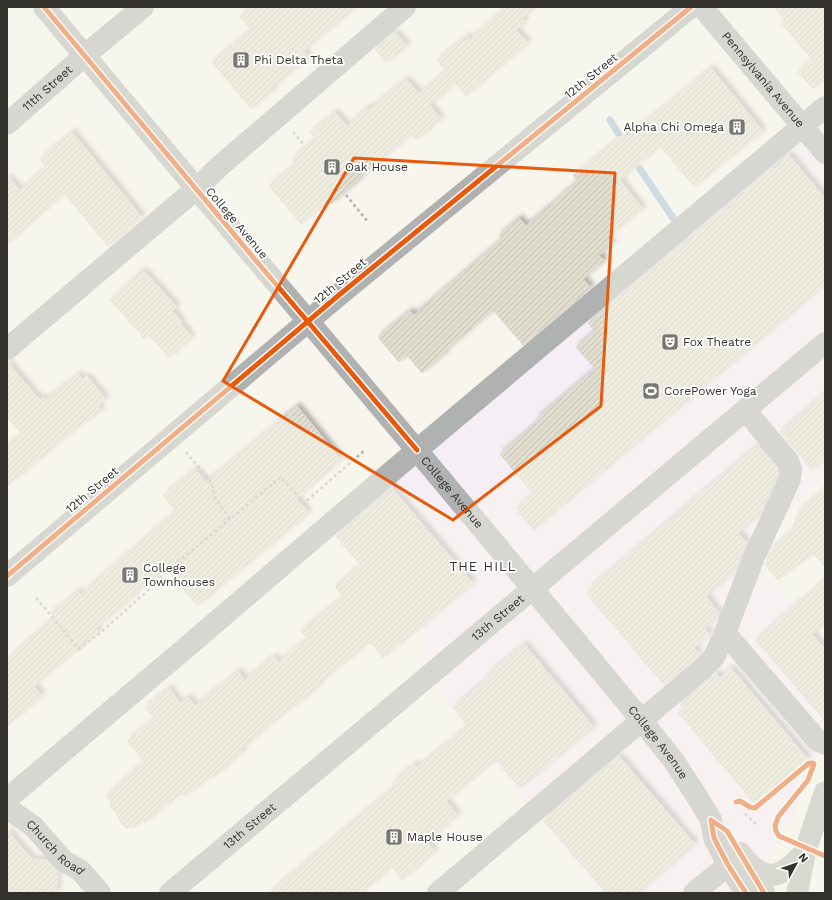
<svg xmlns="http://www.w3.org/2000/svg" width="832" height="900" font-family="'Work Sans',sans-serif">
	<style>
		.commercial { fill: #f6eef5 }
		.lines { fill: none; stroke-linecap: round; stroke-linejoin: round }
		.stream { stroke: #98bdd6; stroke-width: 7 }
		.building { fill: url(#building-hatch); stroke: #d9d7d0; filter: url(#shadow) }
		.path { stroke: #b6b4b2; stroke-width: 2.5; stroke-dasharray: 3 3; stroke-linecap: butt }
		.minor { stroke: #b0b1b1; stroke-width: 22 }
		.major { stroke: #b4b4b0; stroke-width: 22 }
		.cycleway-casing { stroke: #fff; stroke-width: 8 }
		.cycleway { stroke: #e8590c; stroke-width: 5 }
		.marked { fill: none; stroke: #e8590c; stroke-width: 3; stroke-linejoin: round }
		.labels { text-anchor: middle; stroke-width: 3.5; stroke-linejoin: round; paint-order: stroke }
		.poi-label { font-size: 12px; fill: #32312b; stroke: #fff; text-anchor: start }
		.street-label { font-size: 12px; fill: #32312b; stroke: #fff }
		.neighbourhood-label { font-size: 13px; letter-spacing: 1px; fill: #32312b; stroke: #fff }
	</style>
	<defs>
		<pattern id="building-hatch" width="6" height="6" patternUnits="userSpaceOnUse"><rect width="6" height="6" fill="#e2decf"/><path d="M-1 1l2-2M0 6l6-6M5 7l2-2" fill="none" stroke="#c2bfb2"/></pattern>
		<filter id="shadow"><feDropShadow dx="3.5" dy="-3.5" stdDeviation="2" flood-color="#0004"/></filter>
	</defs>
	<rect width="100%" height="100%" fill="#f7f5ec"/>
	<path class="commercial" d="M825 116V479L786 513 756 562 825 646V741L792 820 779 842 736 893H600L450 709 417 634 328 529Z"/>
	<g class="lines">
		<path class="stream" d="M610 120 618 133
			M640 169 675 221"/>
	</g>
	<path class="building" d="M251 7H356L304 51 309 58 272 88 274 90 251 109 212 62 251 30 240 16Z
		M507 7H536L522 18 525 22 516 30 528 43 466 96 456 84 430 105 441 119 419 138 418 137 415 139 411 135 357 180 358 181 331 204 329 201 301 224 269 186 296 164 292 159 316 139 310 133 335 112 347 126 368 107 370 109 406 79 419 93 446 71 437 60 467 36 469 40Z
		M774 7H825V79L813 89 798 72 812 60 781 23 784 20Z
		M395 32 407 46 386 63 375 49Z
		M711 68 763 131 694 187 660 146 620 180 643 209 607 237 613 244 599 255 604 261 583 279 591 288 523 345 494 311H492L444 352 445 353 422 373 407 355 399 362 378 337 410 311 414 315 502 239 499 235 519 218 526 226 578 181 573 176 625 133 628 136Z
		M72 132 142 217 108 246 64 193 7 244V176L20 190 44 169 43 168 45 166 40 159Z
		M788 154 825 198V285L533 530 516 509 533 494 500 454 539 421 537 418 595 369 576 347 595 331 588 323 684 242 685 243 736 200 735 199Z
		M143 270 177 307 173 311 182 322 181 324 192 337 169 358 149 335 145 339 110 300Z
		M7 361 40 400 44 397 46 400 78 374 83 379 87 376 106 399 98 406 102 410 87 422 86 420 7 486V445L22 435 7 417Z
		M825 394V459L812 470 780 432Z
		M297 406 341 460 297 499 309 513 197 606 166 568 132 597 133 598 96 628 99 631 34 686 42 696 7 726V659L55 617 51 613 78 591 81 594 176 511 163 496 195 469 206 482Z
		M758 445 777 467 778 476 760 514 738 533 747 543 735 571 706 596 719 613 717 618 705 629 710 635 694 647 699 654 664 685 588 596V589Z
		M392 488 473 583 383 658 370 642 318 684 319 686 296 705V704L241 749 243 752 211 779 210 777 185 797 181 793 145 823 143 820 135 827 125 828 119 820V817L110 806 111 802 106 796 144 762 127 741 154 719 145 707 169 688 180 703 188 697 195 706 238 671 245 680 274 656 279 662 295 648 308 640 301 631 343 597 335 587 360 565 336 536Z
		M825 489V567L813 553 778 580 765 564 771 549 790 533 800 510Z
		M825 580V623L812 634 825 649V721L755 640Z
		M524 644 594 727 520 788 496 760 446 801 458 815 427 842 435 852 402 880 392 867 361 893H269L395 786 392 783 414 764 417 767 468 726 453 707 489 677 487 674Z
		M731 668 808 759 755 804 678 713 684 708 680 704 716 673 720 678Z
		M619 756 695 844 638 893H606L543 820Z
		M7 830 32 859 47 860 58 872 57 893H7Z"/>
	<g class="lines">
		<path class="path" d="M293 132 304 145
			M346 195 368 222
			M186 452 209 479 212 485 215 498 230 519 281 477 304 503 365 450
			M36 598 79 649 100 633 144 594 166 572 230 519
			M745 814 758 826"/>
		<g class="minor">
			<path id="s1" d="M44 7C243 245 445 481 642 721L674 761 696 795 711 820 714 838 728 865 746 893"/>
			<path id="s2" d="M702 7 825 153"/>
			<path id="s3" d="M7 124 84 56 143 7"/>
			<path d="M7 349 196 189 221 165 405 7"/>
			<path d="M7 576 339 295 691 7"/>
			<path d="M725 633 818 741 825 744"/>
			<path d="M7 799 188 646 417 450 825 107"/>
			<path id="s4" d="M7 808 34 827 64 861 80 870 100 893"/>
			<path d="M743 858 764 893"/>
			<path id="s5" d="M170 893 825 343"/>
			<path d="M438 893 701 670 714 657 725 633 754 557 790 479 791 469 788 461 746 411"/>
			<path d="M694 893 728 865"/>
		</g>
		<path class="major" d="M740 853C753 869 769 885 789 867 795 863 800 857 805 852
			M797 893 805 852 825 792"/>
		<defs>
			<path id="cycleway" d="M44 7 263 269 417 450
				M7 576 339 295 691 7
				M736 802 740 801 750 807 755 808 809 763H813L814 764 808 780 778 817 775 826 776 831 779 836 825 856
				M711 820 727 831 764 893
				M711 820 714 838 728 865 746 893"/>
		</defs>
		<use href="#cycleway" class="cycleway-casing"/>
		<use href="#cycleway" class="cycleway"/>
	</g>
	<path d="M0 0H832V900H0ZM354 158 615 173 601 406 453 520 223 381Z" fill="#f7f5ec" fill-opacity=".55" fill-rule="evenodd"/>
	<path class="marked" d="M354 158 615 173 601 406 453 520 223 381Z"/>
	<defs>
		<symbol id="building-square" viewBox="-11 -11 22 22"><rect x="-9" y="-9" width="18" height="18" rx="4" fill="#77766f" stroke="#fff"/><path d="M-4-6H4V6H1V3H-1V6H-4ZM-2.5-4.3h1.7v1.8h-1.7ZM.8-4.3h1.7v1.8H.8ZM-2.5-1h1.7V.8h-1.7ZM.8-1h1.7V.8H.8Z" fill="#fff"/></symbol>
		<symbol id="theatre-square" viewBox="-11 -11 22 22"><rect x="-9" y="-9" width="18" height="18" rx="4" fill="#77766f" stroke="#fff"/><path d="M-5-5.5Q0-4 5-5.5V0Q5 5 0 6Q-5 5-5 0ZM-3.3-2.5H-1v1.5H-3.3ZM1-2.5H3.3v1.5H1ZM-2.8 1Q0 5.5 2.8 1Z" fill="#fff"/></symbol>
		<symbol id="stadium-square" viewBox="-11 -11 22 22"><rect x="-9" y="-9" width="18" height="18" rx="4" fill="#77766f" stroke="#fff"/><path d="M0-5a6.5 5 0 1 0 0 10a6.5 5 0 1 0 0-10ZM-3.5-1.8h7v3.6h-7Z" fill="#fff"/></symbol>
	</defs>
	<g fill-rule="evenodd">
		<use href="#building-square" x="231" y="50" width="20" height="20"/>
		<use href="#building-square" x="727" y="117" width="20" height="20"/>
		<use href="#building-square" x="322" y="157" width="20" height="20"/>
		<use href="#theatre-square" x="660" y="332" width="20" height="20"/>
		<use href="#stadium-square" x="641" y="381" width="20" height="20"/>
		<use href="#building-square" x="120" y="565" width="20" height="20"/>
		<use href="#building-square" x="384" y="827" width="20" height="20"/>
	</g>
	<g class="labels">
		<g class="poi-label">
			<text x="254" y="64">Phi Delta Theta</text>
			<text x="724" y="131" text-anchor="end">Alpha Chi Omega</text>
			<text x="345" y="171">Oak House</text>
			<text x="683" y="346">Fox Theatre</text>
			<text x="664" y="395">CorePower Yoga</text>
			<text x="143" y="572">College<tspan x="143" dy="14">Townhouses</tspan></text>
			<text x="407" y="841">Maple House</text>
		</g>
		<g class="street-label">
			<text transform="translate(591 76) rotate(-39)" y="4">12th Street</text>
			<text dy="4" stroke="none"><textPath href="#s2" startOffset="95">Pennsylvania Avenue</textPath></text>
			<text dy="4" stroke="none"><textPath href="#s3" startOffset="54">11th Street</textPath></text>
			<text transform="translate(237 223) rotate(50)" y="4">College Avenue</text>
			<text transform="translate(340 281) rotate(-40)" y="4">12th Street</text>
			<text transform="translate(92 490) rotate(-40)" y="4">12th Street</text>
			<text dy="4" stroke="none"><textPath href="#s1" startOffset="634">College Avenue</textPath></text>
			<text dy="4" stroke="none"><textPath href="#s5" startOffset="428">13th Street</textPath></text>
			<text dy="4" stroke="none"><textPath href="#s1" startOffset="958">College Avenue</textPath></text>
			<text dy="4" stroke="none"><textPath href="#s5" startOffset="104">13th Street</textPath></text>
			<text dy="4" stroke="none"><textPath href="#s4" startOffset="63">Church Road</textPath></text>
		</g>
		<g class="neighbourhood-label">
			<text x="483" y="571">THE HILL</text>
		</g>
	</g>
	<rect width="832" height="900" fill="none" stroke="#32312b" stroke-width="16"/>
	<g transform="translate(796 864) rotate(50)" stroke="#ffffff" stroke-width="3" paint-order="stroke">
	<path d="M0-3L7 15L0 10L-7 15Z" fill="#32312b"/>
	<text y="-6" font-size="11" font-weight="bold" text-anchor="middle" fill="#32312b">N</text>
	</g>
</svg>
